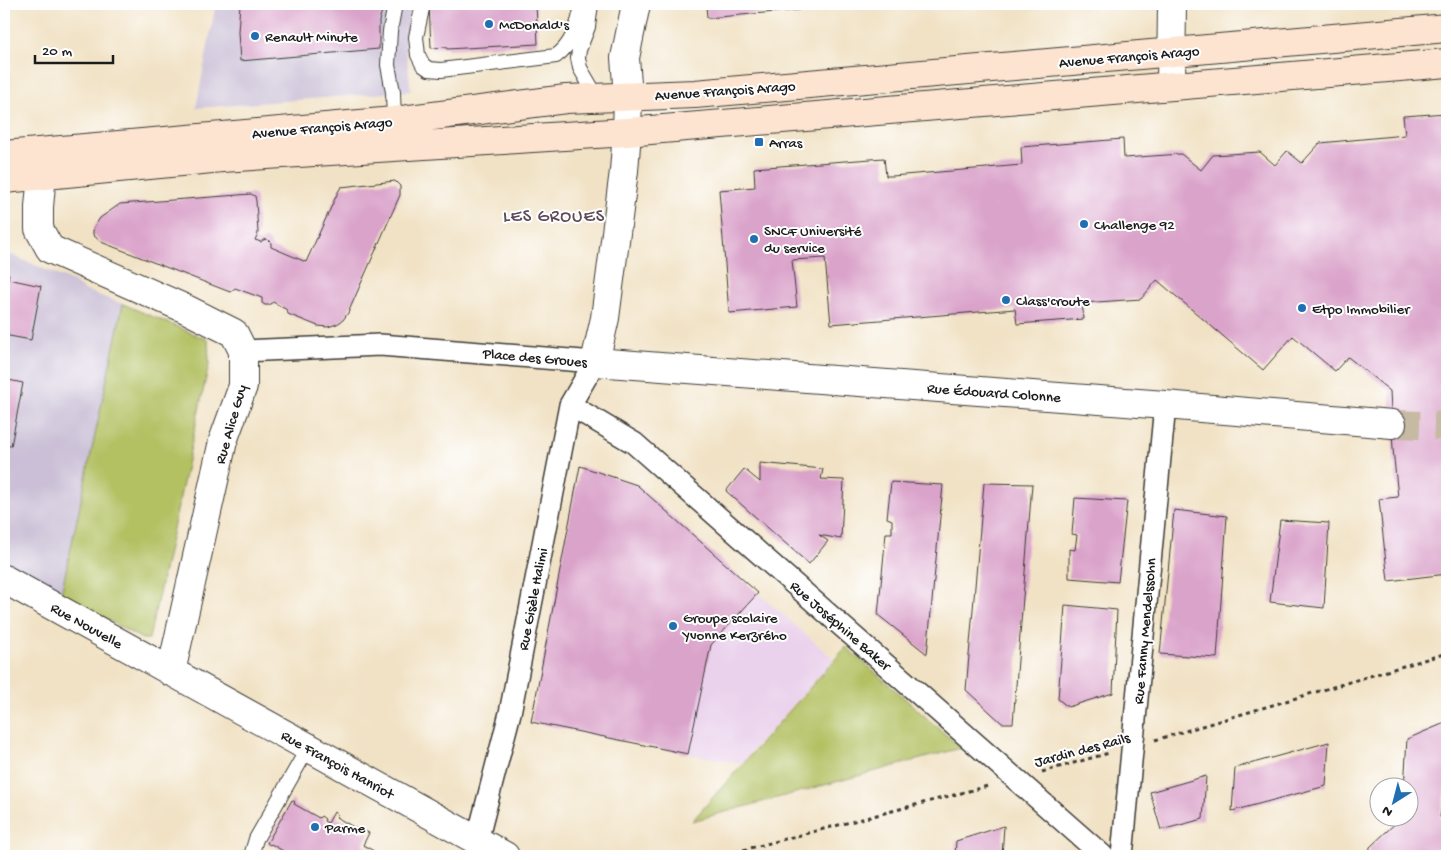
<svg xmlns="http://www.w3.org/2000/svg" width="1451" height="860" font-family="'Gochi Hand',sans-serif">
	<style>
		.built { fill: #ead1ec }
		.industrial { fill: #cabfd6 }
		.green { fill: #b3c163; stroke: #686e40 }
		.building { fill: #daa3ca }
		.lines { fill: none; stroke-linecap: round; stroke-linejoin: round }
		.minor-tunnel { stroke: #c6baa3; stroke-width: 28; stroke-dasharray: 28 14; stroke-linecap: butt }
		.service-casing { stroke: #3c3a35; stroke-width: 16 }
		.pedestrian-casing { stroke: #3c3a35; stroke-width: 24 }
		.minor-casing { stroke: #3c3a35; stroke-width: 30 }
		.tertiary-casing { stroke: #3c3a35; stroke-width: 30 }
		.secondary-casing { stroke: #3c3a35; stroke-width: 30 }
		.path { stroke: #3c3a35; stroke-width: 3; stroke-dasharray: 4 4; stroke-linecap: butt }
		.service { stroke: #fff; stroke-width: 14 }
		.pedestrian { stroke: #fff; stroke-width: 21 }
		.minor { stroke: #fff; stroke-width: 28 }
		.tertiary { stroke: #fff; stroke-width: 28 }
		.secondary { stroke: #fde4d0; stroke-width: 28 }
		.poi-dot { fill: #1f6fb2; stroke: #fff; stroke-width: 2 }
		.labels { text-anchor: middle; stroke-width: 4; stroke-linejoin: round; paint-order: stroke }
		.poi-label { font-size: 15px; fill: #1c1c1c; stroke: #fff; text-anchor: start }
		.street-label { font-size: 15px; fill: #1c1c1c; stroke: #fff }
		.quarter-label { font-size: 18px; letter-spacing: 1px; fill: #5e4b59; stroke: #fff }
	</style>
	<rect width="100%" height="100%" fill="#fff"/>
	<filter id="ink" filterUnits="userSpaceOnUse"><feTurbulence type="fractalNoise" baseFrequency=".02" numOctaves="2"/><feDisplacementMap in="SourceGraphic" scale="10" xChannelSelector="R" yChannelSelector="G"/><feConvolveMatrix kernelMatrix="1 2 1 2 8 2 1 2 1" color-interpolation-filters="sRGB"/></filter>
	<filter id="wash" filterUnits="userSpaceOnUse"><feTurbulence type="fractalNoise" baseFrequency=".0096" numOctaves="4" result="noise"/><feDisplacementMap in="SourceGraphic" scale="20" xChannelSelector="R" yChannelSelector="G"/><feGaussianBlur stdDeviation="1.12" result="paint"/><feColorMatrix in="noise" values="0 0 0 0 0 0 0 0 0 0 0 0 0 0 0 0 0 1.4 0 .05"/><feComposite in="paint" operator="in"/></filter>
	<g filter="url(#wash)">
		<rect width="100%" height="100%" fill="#f1e2c5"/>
		<path class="built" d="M580 466 637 485 758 593 834 659 741 763 661 749 531 722Z"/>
		<path class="industrial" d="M216 4H412L405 41 411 91 196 108Z
			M4 253 12 255 73 282 84 290 123 304 61 594 4 562Z"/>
		<path class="green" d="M123 304 208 340 209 364 149 639H142L61 594Z
			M846 647 961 748 692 821Z"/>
		<g id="blocks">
			<path class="building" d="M240 4H384L379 21V49L240 61 238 32Z
				M429 4H536L538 44 447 49V47L431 48Z
				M706 4H799V10L707 18Z
				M1447 113V574L1388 581 1379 499 1398 497 1393 449 1390 391 1348 357 1335 371 1293 336 1263 370 1157 280 1141 299 1082 303 1084 319 1017 324 1015 309 831 324 825 258 792 260 797 307 729 313 719 190 755 187 754 168 884 158 886 176H892L1022 165 1021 147 1123 139 1124 158 1181 154 1201 170 1213 155 1260 152 1275 165 1287 151 1302 163 1320 143 1405 135 1403 116Z
				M395 181 400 186V195L348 313 343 320 337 324 328 327 318 326 288 314 287 310 273 302 269 305H265L262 303V298L235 288 230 292 101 242 93 235V231L94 227 100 218 120 204 251 194 255 196 256 201 258 233 255 240 261 242 263 240 267 239 271 243V247L306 262 338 192 341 187Z
				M4 273 9 274 8 279 41 286 31 340 4 335Z
				M4 379 23 383 11 446 4 445Z
				M760 463 823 469 821 479 844 480 841 539 819 535 828 541 809 564 726 491 744 469 760 482Z
				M580 466 637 485 758 593 711 645 688 754 531 722Z
				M891 482 943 485 927 654 878 615 886 533H892V520L887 518Z
				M984 483 1032 484 1013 723H1002L966 690Z
				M1075 498 1127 501 1118 582 1069 578V549L1075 550 1077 535 1072 534Z
				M1174 510 1227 516 1217 658 1160 654Z
				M1280 520 1329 523 1324 608 1270 602Z
				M1065 605 1117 610 1113 693 1068 707 1058 699Z
				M1447 722V780L1440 817 1447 824V846L1438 856H1369L1370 847 1401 818H1408V788H1404L1407 739Z
				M1329 742 1326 786 1232 811 1235 768Z
				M1206 776 1203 819 1161 830 1150 792Z
				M292 800 295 802 294 804 319 818 321 816 325 819 324 821 328 823 334 812 338 815 336 817 364 833 365 831 369 833 363 845 383 856H292L271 844 270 845 267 843Z
				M1004 826 1002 856H955L956 841Z"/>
		</g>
	</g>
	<g filter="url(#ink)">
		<use href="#blocks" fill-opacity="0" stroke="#3c3a35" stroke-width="1"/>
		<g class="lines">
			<path class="minor-tunnel" d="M1392 424 1447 426"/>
			<defs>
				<path id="service" d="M423 4 416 37 418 55 423 65 429 69 441 70 556 56C573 44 579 23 582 4
					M591 4 588 27 579 50 578 58 580 68 597 97
					M394 121 393 92 388 65 390 31 395 4
					M251 856 256 839 308 748"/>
				<path id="pedestrian" d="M243 351 380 345 595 362 570 405 510 713 477 841
					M570 405 634 443 1103 856
					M1122 856 1165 405"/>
				<path id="minor" d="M636 4 625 58 628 96 627 132 624 171 605 318 595 362 1165 405 1392 424
					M1171 86 1172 4"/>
				<path id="tertiary" d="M44 152 39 207V229L50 249 186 309 234 333 243 351V386L223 441 171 672
					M4 579 505 856"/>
				<path id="secondary" d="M4 155 394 121 566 99 695 94 1447 28
					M4 179 222 158 627 132 1447 63"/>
			</defs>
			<use href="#service" class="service-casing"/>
			<use href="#pedestrian" class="pedestrian-casing"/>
			<use href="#minor" class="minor-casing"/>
			<use href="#tertiary" class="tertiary-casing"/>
			<use href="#secondary" class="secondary-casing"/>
			<path class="path" d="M1155 740 1447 653
				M1042 772 1109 753
				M720 856 988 786"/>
			<use href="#service" class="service"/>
			<use href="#pedestrian" class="pedestrian"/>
			<use href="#minor" class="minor"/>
			<use href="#tertiary" class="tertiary"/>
			<use href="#secondary" class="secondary"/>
		</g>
	</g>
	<g class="poi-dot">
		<circle cx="489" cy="24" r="5"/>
		<circle cx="255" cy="36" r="5"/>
		<rect x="754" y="137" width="10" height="10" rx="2.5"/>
		<circle cx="1084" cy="224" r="5"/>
		<circle cx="754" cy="239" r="5"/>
		<circle cx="1006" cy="300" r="5"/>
		<circle cx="1302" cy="308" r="5"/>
		<circle cx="673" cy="626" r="5"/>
		<circle cx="315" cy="827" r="5"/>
	</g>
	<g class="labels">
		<g class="poi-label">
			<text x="499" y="29">McDonald's</text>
			<text x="265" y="41">Renault Minute</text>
			<text x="769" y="147">Arras</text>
			<text x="1094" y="229">Challenge 92</text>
			<text x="764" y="235">SNCF Université<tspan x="764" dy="17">du service</tspan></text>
			<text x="1016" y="305">Class'croute</text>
			<text x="1312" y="313">Etpo Immobilier</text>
			<text x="683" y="622">Groupe scolaire<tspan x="683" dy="17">Yvonne Kerzrého</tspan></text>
			<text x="325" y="832">Parme</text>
		</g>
		<g class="street-label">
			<text transform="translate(1129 56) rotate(-5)" y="5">Avenue François Arago</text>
			<text transform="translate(725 90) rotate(-4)" y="5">Avenue François Arago</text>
			<text transform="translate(322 127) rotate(-5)" y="5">Avenue François Arago</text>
			<text transform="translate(535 357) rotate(5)" y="5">Place des Groues</text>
			<text transform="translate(994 392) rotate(4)" y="5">Rue Édouard Colonne</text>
			<text transform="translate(230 424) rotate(-74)" y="5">Rue Alice Guy</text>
			<text transform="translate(532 599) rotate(-79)" y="5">Rue Gisèle Halimi</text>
			<text transform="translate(87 625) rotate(29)" y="5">Rue Nouvelle</text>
			<text transform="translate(841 625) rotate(41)" y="5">Rue Joséphine Baker</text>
			<text transform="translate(1144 631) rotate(-85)" y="5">Rue Fanny Mendelssohn</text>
			<text transform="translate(1082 749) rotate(-15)" y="5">Jardin des Rails</text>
			<text transform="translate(338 764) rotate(29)" y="5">Rue François Hanriot</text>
		</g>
		<g class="quarter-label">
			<text x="554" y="221">LES GROUES</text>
		</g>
	</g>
	<rect width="1451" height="860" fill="none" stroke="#fff" stroke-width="20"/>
	<g transform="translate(1394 802) rotate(216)"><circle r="24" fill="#ffffff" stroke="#a4a4a4"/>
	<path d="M0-4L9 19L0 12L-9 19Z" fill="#1f6fb2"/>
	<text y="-8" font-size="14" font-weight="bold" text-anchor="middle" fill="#1c1c1c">N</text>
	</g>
	<path d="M35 55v8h78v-8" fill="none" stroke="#1c1c1c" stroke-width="2.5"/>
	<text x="42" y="55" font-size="15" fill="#1c1c1c" stroke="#ffffff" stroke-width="4" paint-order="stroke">20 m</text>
</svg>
